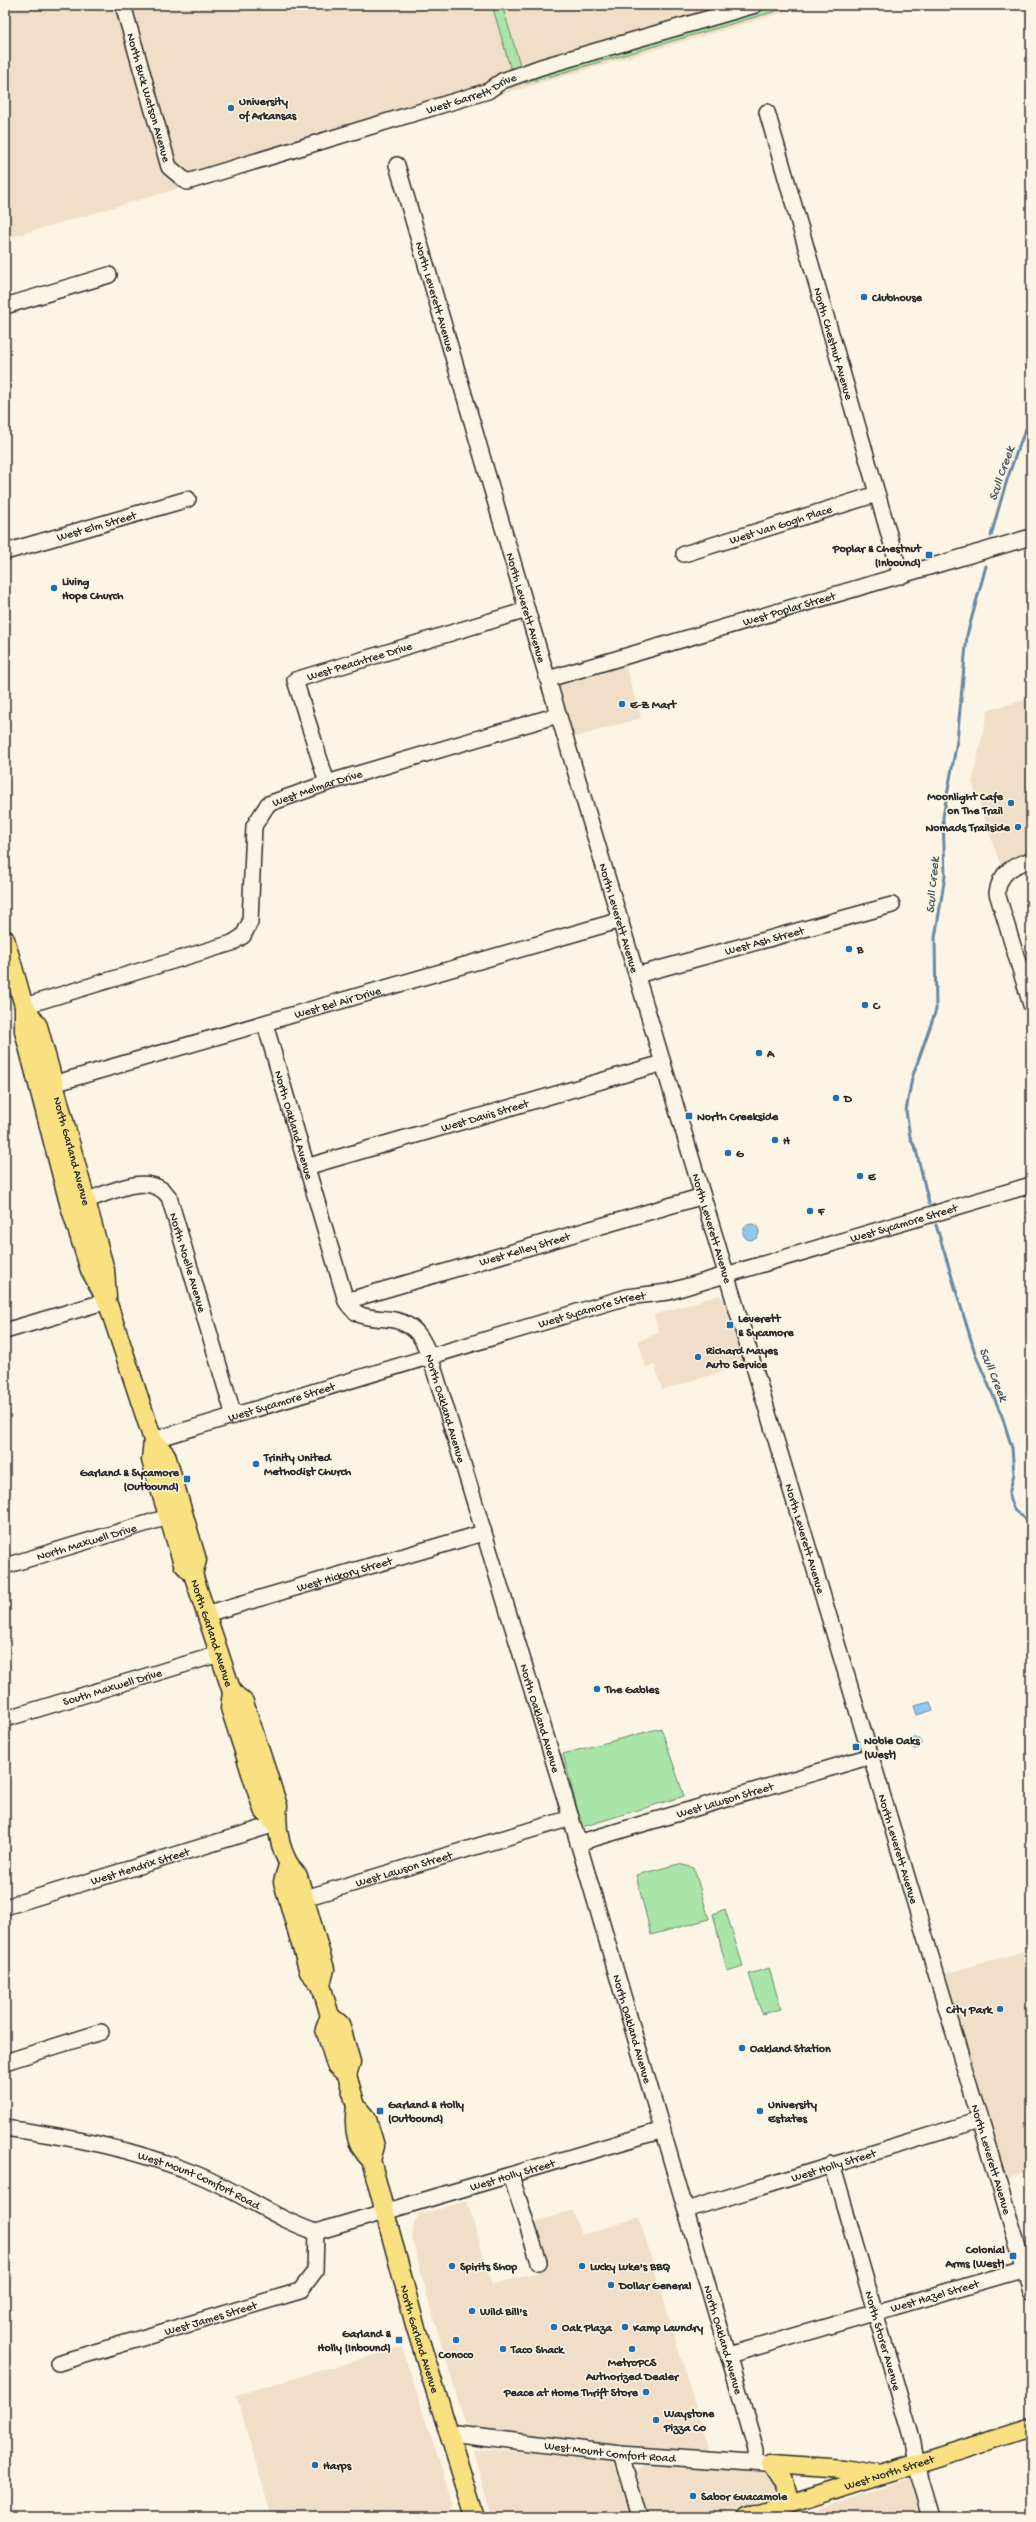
<svg xmlns="http://www.w3.org/2000/svg" width="1036" height="2522" font-family="'Gochi Hand',sans-serif">
	<style>
		.built { fill: #f1dec9 }
		.green { fill: #a9e4a9; stroke: #6a886a }
		.water { fill: #90c8ef; stroke: #6889a1 }
		.lines { fill: none; stroke-linecap: round; stroke-linejoin: round }
		.stream { stroke: #6889a1; stroke-width: 3 }
		.minor-casing { stroke: #2b2b2b; stroke-width: 18 }
		.major-casing { stroke: #2b2b2b; stroke-width: 21 }
		.minor { stroke: #fcf5e5; stroke-width: 15 }
		.major { stroke: #f9e181; stroke-width: 18 }
		.poi-dot { fill: #1f6fb2; stroke: #fcf5e5; stroke-width: 1.5 }
		.labels { text-anchor: middle; stroke-width: 3; stroke-linejoin: round; paint-order: stroke }
		.street-label { font-size: 12px; fill: #2b2b2b; stroke: #fcf5e5 }
		.poi-label { font-size: 12px; font-weight: bold; fill: #2b2b2b; stroke: #fcf5e5; text-anchor: start }
		.water-label { font-size: 13px; font-style: italic; fill: #495a66; stroke: #fcf5e5 }
	</style>
	<rect width="100%" height="100%" fill="#fcf5e5"/>
	<filter id="ink" filterUnits="userSpaceOnUse"><feTurbulence type="fractalNoise" baseFrequency=".025" numOctaves="2"/><feDisplacementMap in="SourceGraphic" scale="8" xChannelSelector="R" yChannelSelector="G"/><feConvolveMatrix kernelMatrix="1 2 1 2 8 2 1 2 1" color-interpolation-filters="sRGB"/></filter>
	<g filter="url(#ink)">
		<path class="built" d="M5 5H809L5 239Z
			M623 657 641 718 566 740 548 679Z
			M1031 698V860L1003 873 972 782 988 710Z
			M719 1295 725 1300 744 1365 662 1390 655 1365 646 1367 638 1341 659 1333 654 1315Z
			M1031 1949V2171L1005 2180 944 1974Z
			M467 2201 492 2285 544 2270 539 2262 527 2224 573 2210 581 2235 639 2217 709 2451 608 2444 476 2429 465 2423 429 2303 412 2238 414 2222 420 2214Z
			M402 2347 454 2508 448 2510 450 2517H272L236 2395Z
			M479 2448 613 2460 630 2517H491L473 2449Z
			M647 2462 766 2471 773 2475 777 2492 768 2499 713 2517H648L637 2474 638 2469Z
			M908 2479 914 2482 925 2517H818L816 2509Z"/>
		<path class="green" d="M492 5H502L521 68 535 74 773 5H797L527 83 518 79 510 67Z
			M661 1728 684 1796 582 1827 563 1754Z
			M679 1864 694 1868 709 1919 651 1935 636 1875Z
			M725 1909 743 1966 727 1971 713 1914Z
			M769 1968 781 2009 762 2014 749 1974Z"/>
		<path class="water" d="M743 1232a8 8 0 1 1 16 0a8 8 0 1 1-16 0Z
			M930 1702 933 1710 917 1715 914 1706Z
			M909 1743a6 6 0 1 1 12 0a6 6 0 1 1-12 0Z"/>
		<g class="lines">
			<path class="stream" d="M991 536C1002 495 1013 456 1031 418
				M929 1203 916 1150 910 1137 906 1111 912 1078 936 1010 935 938 945 876 943 817 957 741 967 635 986 566
				M936 1225 976 1356 1002 1416 1012 1448 1014 1474 1009 1494 1010 1500 1014 1509 1031 1524"/>
			<defs>
				<g id="minor">
					<path id="s1" d="M123 5 169 167 187 182 488 91 502 81 541 67 755 5"/>
					<path id="s2" d="M767 112 901 576"/>
					<path id="s3" d="M397 165 527 610 1031 2290"/>
					<path d="M5 306 109 275"/>
					<path id="s4" d="M5 552 188 499"/>
					<path id="s5" d="M684 554 877 494"/>
					<path id="s6" d="M548 679 1031 537"/>
					<path id="s7" d="M327 783 295 680 527 610"/>
					<path d="M1031 860C1012 866 1000 872 997 893L1031 1005"/>
					<path id="s8" d="M637 975 892 905"/>
					<path id="s9" d="M24 1006 232 943 243 936 250 922 254 826 268 804 327 783 558 715"/>
					<path id="s10" d="M265 1024 346 1301C361 1328 387 1311 409 1326 420 1332 425 1346 430 1356L571 1818 756 2450V2463"/>
					<path id="s11" d="M53 1084 621 920"/>
					<path id="s12" d="M306 1167 663 1063"/>
					<path id="s13" d="M85 1201C110 1193 150 1170 169 1197L234 1416"/>
					<path id="s14" d="M346 1301 703 1196"/>
					<path d="M5 1331 107 1301"/>
					<path id="s15" d="M153 1440 627 1297 668 1292 1031 1185"/>
					<path id="s16" d="M5 1566 168 1517"/>
					<path id="s17" d="M206 1614 483 1533"/>
					<path id="s18" d="M5 1719 219 1654"/>
					<path id="s19" d="M578 1843 871 1756"/>
					<path id="s20" d="M305 1898 571 1818"/>
					<path id="s21" d="M5 1907 276 1824"/>
					<path d="M5 2062 101 2032"/>
					<path id="s22" d="M5 2128C70 2137 135 2149 196 2174 238 2191 274 2218 316 2232L663 2130"/>
					<path id="s23" d="M832 2164 913 2442 920 2480 931 2517"/>
					<path d="M511 2176 539 2262"/>
					<path id="s24" d="M686 2210 980 2120"/>
					<path id="s25" d="M729 2355 1025 2269"/>
					<path id="s26" d="M58 2363 300 2291 315 2271 316 2232"/>
					<path id="s27" d="M449 2433 621 2454 766 2464"/>
					<path d="M621 2454 639 2517"/>
				</g>
				<g id="major">
					<path d="M5 939 24 1006V1031L69 1203 90 1270 107 1301 153 1440 166 1455 197 1560 193 1574"/>
					<path id="s28" d="M24 1006 38 1026 105 1270 107 1297"/>
					<path id="s29" d="M153 1440 151 1460 183 1564 193 1574 232 1692 230 1708 263 1810 276 1824"/>
					<path d="M232 1692 244 1702 278 1806C275 1830 281 1858 298 1876L325 1969 321 1985"/>
					<path d="M288 1865 283 1882 309 1972 321 1985 330 2016 340 2024 351 2062 347 2075"/>
					<path d="M330 2016 325 2029 336 2065 347 2075 356 2106 367 2119 375 2146 371 2160"/>
					<path id="s30" d="M356 2106C353 2127 355 2145 371 2160L415 2325 475 2517"/>
					<path d="M772 2464 843 2469 875 2474"/>
					<path d="M772 2464 783 2481 789 2504"/>
					<path id="s31" d="M747 2517 1031 2427"/>
				</g>
			</defs>
			<use href="#minor" class="minor-casing"/>
			<use href="#major" class="major-casing"/>
			<use href="#minor" class="minor"/>
			<use href="#major" class="major"/>
		</g>
	</g>
	<g class="poi-dot">
		<circle cx="231" cy="108" r="4"/>
		<circle cx="864" cy="297" r="4"/>
		<rect x="925" y="551" width="8" height="8" rx="2"/>
		<circle cx="54" cy="588" r="4"/>
		<circle cx="622" cy="704" r="4"/>
		<circle cx="1011" cy="803" r="4"/>
		<circle cx="1018" cy="827" r="4"/>
		<circle cx="849" cy="949" r="4"/>
		<circle cx="865" cy="1005" r="4"/>
		<circle cx="759" cy="1053" r="4"/>
		<circle cx="836" cy="1098" r="4"/>
		<rect x="685" y="1112" width="8" height="8" rx="2"/>
		<circle cx="775" cy="1140" r="4"/>
		<circle cx="728" cy="1153" r="4"/>
		<circle cx="860" cy="1176" r="4"/>
		<circle cx="810" cy="1211" r="4"/>
		<rect x="726" y="1321" width="8" height="8" rx="2"/>
		<circle cx="698" cy="1357" r="4"/>
		<circle cx="256" cy="1464" r="4"/>
		<rect x="183" y="1475" width="8" height="8" rx="2"/>
		<circle cx="597" cy="1689" r="4"/>
		<rect x="852" y="1743" width="8" height="8" rx="2"/>
		<circle cx="1000" cy="2009" r="4"/>
		<circle cx="742" cy="2048" r="4"/>
		<rect x="376" y="2107" width="8" height="8" rx="2"/>
		<circle cx="760" cy="2111" r="4"/>
		<rect x="1009" y="2252" width="8" height="8" rx="2"/>
		<circle cx="452" cy="2266" r="4"/>
		<circle cx="582" cy="2266" r="4"/>
		<circle cx="611" cy="2285" r="4"/>
		<circle cx="472" cy="2311" r="4"/>
		<circle cx="554" cy="2327" r="4"/>
		<circle cx="625" cy="2327" r="4"/>
		<rect x="395" y="2336" width="8" height="8" rx="2"/>
		<circle cx="456" cy="2340" r="4"/>
		<circle cx="503" cy="2349" r="4"/>
		<circle cx="632" cy="2349" r="4"/>
		<circle cx="646" cy="2392" r="4"/>
		<circle cx="656" cy="2420" r="4"/>
		<circle cx="315" cy="2465" r="4"/>
		<circle cx="693" cy="2496" r="4"/>
	</g>
	<g class="labels">
		<g class="street-label">
			<text dy="4" stroke="none"><textPath href="#s1" startOffset="490">West Garrett Drive</textPath></text>
			<text dy="4" stroke="none"><textPath href="#s1" startOffset="96">North Buck Watson Avenue</textPath></text>
			<text dy="4" stroke="none"><textPath href="#s3" startOffset="137">North Leverett Avenue</textPath></text>
			<text dy="4" stroke="none"><textPath href="#s2" startOffset="241">North Chestnut Avenue</textPath></text>
			<text dy="4" stroke="none"><textPath href="#s5" startOffset="101">West Van Gogh Place</textPath></text>
			<text dy="4" stroke="none"><textPath href="#s4" startOffset="95">West Elm Street</textPath></text>
			<text dy="4" stroke="none"><textPath href="#s3" startOffset="461">North Leverett Avenue</textPath></text>
			<text dy="4" stroke="none"><textPath href="#s6" startOffset="251">West Poplar Street</textPath></text>
			<text dy="4" stroke="none"><textPath href="#s7" startOffset="175">West Peachtree Drive</textPath></text>
			<text dy="4" stroke="none"><textPath href="#s9" startOffset="420">West Melmar Drive</textPath></text>
			<text dy="4" stroke="none"><textPath href="#s3" startOffset="785">North Leverett Avenue</textPath></text>
			<text dy="4" stroke="none"><textPath href="#s8" startOffset="132">West Ash Street</textPath></text>
			<text dy="4" stroke="none"><textPath href="#s11" startOffset="296">West Bel Air Drive</textPath></text>
			<text dy="4" stroke="none"><textPath href="#s12" startOffset="186">West Davis Street</textPath></text>
			<text dy="4" stroke="none"><textPath href="#s10" startOffset="105">North Oakland Avenue</textPath></text>
			<text dy="4" stroke="none"><textPath href="#s28" startOffset="154">North Garland Avenue</textPath></text>
			<text dy="4" stroke="none"><textPath href="#s15" startOffset="782">West Sycamore Street</textPath></text>
			<text dy="4" stroke="none"><textPath href="#s3" startOffset="1109">North Leverett Avenue</textPath></text>
			<text dy="4" stroke="none"><textPath href="#s14" startOffset="186">West Kelley Street</textPath></text>
			<text dy="4" stroke="none"><textPath href="#s13" startOffset="159">North Noelle Avenue</textPath></text>
			<text dy="4" stroke="none"><textPath href="#s15" startOffset="458">West Sycamore Street</textPath></text>
			<text dy="4" stroke="none"><textPath href="#s15" startOffset="134">West Sycamore Street</textPath></text>
			<text dy="4" stroke="none"><textPath href="#s10" startOffset="451">North Oakland Avenue</textPath></text>
			<text dy="4" stroke="none"><textPath href="#s3" startOffset="1433">North Leverett Avenue</textPath></text>
			<text dy="4" stroke="none"><textPath href="#s16" startOffset="85">North Maxwell Drive</textPath></text>
			<text dy="4" stroke="none"><textPath href="#s17" startOffset="144">West Hickory Street</textPath></text>
			<text dy="4" stroke="none"><textPath href="#s29" startOffset="205">North Garland Avenue</textPath></text>
			<text dy="4" stroke="none"><textPath href="#s18" startOffset="112">South Maxwell Drive</textPath></text>
			<text dy="4" stroke="none"><textPath href="#s10" startOffset="775">North Oakland Avenue</textPath></text>
			<text dy="4" stroke="none"><textPath href="#s19" startOffset="153">West Lawson Street</textPath></text>
			<text dy="4" stroke="none"><textPath href="#s3" startOffset="1757">North Leverett Avenue</textPath></text>
			<text dy="4" stroke="none"><textPath href="#s21" startOffset="141">West Hendrix Street</textPath></text>
			<text dy="4" stroke="none"><textPath href="#s20" startOffset="103">West Lawson Street</textPath></text>
			<text dy="4" stroke="none"><textPath href="#s10" startOffset="1099">North Oakland Avenue</textPath></text>
			<text dy="4" stroke="none"><textPath href="#s3" startOffset="2081">North Leverett Avenue</textPath></text>
			<text dy="4" stroke="none"><textPath href="#s24" startOffset="154">West Holly Street</textPath></text>
			<text dy="4" stroke="none"><textPath href="#s22" startOffset="535">West Holly Street</textPath></text>
			<text dy="4" stroke="none"><textPath href="#s22" startOffset="202">West Mount Comfort Road</textPath></text>
			<text dy="4" stroke="none"><textPath href="#s25" startOffset="214">West Hazel Street</textPath></text>
			<text dy="4" stroke="none"><textPath href="#s26" startOffset="159">West James Street</textPath></text>
			<text dy="4" stroke="none"><textPath href="#s30" startOffset="244">North Garland Avenue</textPath></text>
			<text dy="4" stroke="none"><textPath href="#s10" startOffset="1423">North Oakland Avenue</textPath></text>
			<text dy="4" stroke="none"><textPath href="#s23" startOffset="184">North Storer Avenue</textPath></text>
			<text dy="4" stroke="none"><textPath href="#s27" startOffset="162">West Mount Comfort Road</textPath></text>
			<text dy="4" stroke="none"><textPath href="#s31" startOffset="149">West North Street</textPath></text>
		</g>
		<g class="poi-label">
			<text x="239" y="105">University<tspan x="239" dy="14">of Arkansas</tspan></text>
			<text x="872" y="301">Clubhouse</text>
			<text x="921" y="552" text-anchor="end">Poplar &amp; Chestnut<tspan x="921" dy="14">(Inbound)</tspan></text>
			<text x="62" y="585">Living<tspan x="62" dy="14">Hope Church</tspan></text>
			<text x="630" y="708">E-Z Mart</text>
			<text x="1003" y="800" text-anchor="end">Moonlight Cafe<tspan x="1003" dy="14">on The Trail</tspan></text>
			<text x="1010" y="831" text-anchor="end">Nomads Trailside</text>
			<text x="857" y="953">B</text>
			<text x="873" y="1009">C</text>
			<text x="767" y="1057">A</text>
			<text x="844" y="1102">D</text>
			<text x="697" y="1120">North Creekside</text>
			<text x="783" y="1144">H</text>
			<text x="736" y="1157">G</text>
			<text x="868" y="1180">E</text>
			<text x="818" y="1215">F</text>
			<text x="738" y="1322">Leverett<tspan x="738" dy="14">&amp; Sycamore</tspan></text>
			<text x="706" y="1354">Richard Mayes<tspan x="706" dy="14">Auto Service</tspan></text>
			<text x="264" y="1461">Trinity United<tspan x="264" dy="14">Methodist Church</tspan></text>
			<text x="179" y="1476" text-anchor="end">Garland &amp; Sycamore<tspan x="179" dy="14">(Outbound)</tspan></text>
			<text x="605" y="1693">The Gables</text>
			<text x="864" y="1744">Noble Oaks<tspan x="864" dy="14">(West)</tspan></text>
			<text x="992" y="2013" text-anchor="end">City Park</text>
			<text x="750" y="2052">Oakland Station</text>
			<text x="388" y="2108">Garland &amp; Holly<tspan x="388" dy="14">(Outbound)</tspan></text>
			<text x="768" y="2108">University<tspan x="768" dy="14">Estates</tspan></text>
			<text x="1005" y="2253" text-anchor="end">Colonial<tspan x="1005" dy="14">Arms (West)</tspan></text>
			<text x="460" y="2270">Spirits Shop</text>
			<text x="590" y="2270">Lucky Luke's BBQ</text>
			<text x="619" y="2289">Dollar General</text>
			<text x="480" y="2315">Wild Bill's</text>
			<text x="562" y="2331">Oak Plaza</text>
			<text x="633" y="2331">Kamp Laundry</text>
			<text x="391" y="2337" text-anchor="end">Garland &amp;<tspan x="391" dy="14">Holly (Inbound)</tspan></text>
			<text x="511" y="2353">Taco Shack</text>
			<text x="456" y="2358" text-anchor="middle">Conoco</text>
			<text x="632" y="2366" text-anchor="middle">MetroPCS<tspan x="632" dy="14">Authorized Dealer</tspan></text>
			<text x="638" y="2396" text-anchor="end">Peace at Home Thrift Store</text>
			<text x="664" y="2417">Waystone<tspan x="664" dy="14">Pizza Co</tspan></text>
			<text x="323" y="2469">Harps</text>
			<text x="701" y="2500">Sabor Guacamole</text>
		</g>
		<g class="water-label">
			<text transform="translate(1000 473) rotate(-71)" y="5">Scull Creek</text>
			<text transform="translate(931 885) rotate(-85)" y="5">Scull Creek</text>
			<text transform="translate(995 1374) rotate(68)" y="5">Scull Creek</text>
		</g>
	</g>
	<rect width="1036" height="2522" fill="none" stroke="#fcf5e5" stroke-width="20"/>
	<rect x="10" y="10" width="1016" height="2502" fill="none" stroke="#2b2b2b" stroke-width="1.5" filter="url(#ink)"/>
</svg>
